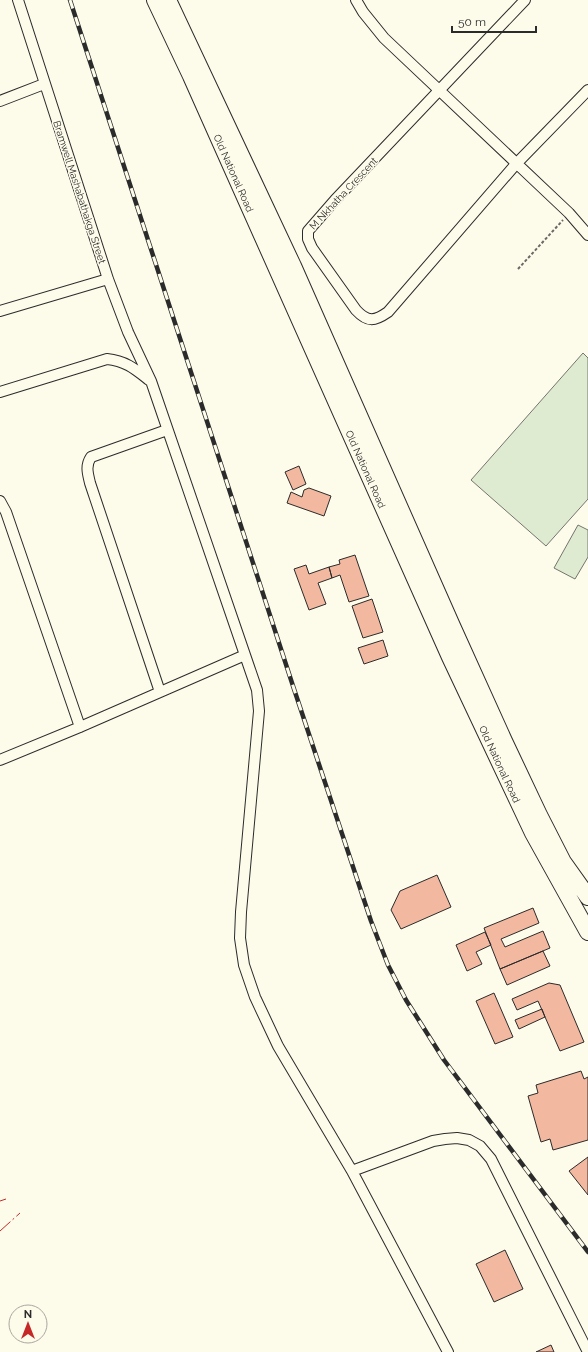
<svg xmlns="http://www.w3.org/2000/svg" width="588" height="1352" font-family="Raleway,sans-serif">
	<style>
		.green { fill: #deebd1; stroke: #74746e }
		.building { fill: #f2b8a0; stroke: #2b2b2b }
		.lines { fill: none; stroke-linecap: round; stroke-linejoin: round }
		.minor-casing { stroke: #2b2b2b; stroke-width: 12 }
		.primary-casing { stroke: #2b2b2b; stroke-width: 18 }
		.path { stroke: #6a6964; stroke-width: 2; stroke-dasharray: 3 2; stroke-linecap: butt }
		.minor { stroke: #fdfbea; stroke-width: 10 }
		.primary { stroke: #fdfbea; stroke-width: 16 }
		.rail-casing { stroke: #2b2b2b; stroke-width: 4.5 }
		.rail { stroke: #fdfbea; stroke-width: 3; stroke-dasharray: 9; stroke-linecap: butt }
		.power { stroke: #c62828; stroke-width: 1; stroke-dasharray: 14 3 2 3; stroke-linecap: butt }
		.labels { text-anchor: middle; stroke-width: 3; stroke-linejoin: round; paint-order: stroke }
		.street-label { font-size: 10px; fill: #2b2b2b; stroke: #fdfbea }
	</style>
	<rect width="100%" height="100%" fill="#fdfbea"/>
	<path class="green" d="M583 353 588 358V499L546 546 471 480Z
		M578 525 588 530V557L575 579 554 568Z"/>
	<path class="building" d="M299 466 306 484 293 490 285 472Z
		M309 488 331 496 324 516 287 503 291 492 302 497 304 490Z
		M355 555 369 596 349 602 340 575 332 578 329 567 340 564 339 560Z
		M306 565 309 574 329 567 332 578 318 583 326 604 309 610 294 569Z
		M372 599 383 632 363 638 352 606Z
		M383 640 388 656 364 664 358 648Z
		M437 875 451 907 401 929 391 910 400 891Z
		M533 908 539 923 501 939 505 947 543 931 550 948 500 969 484 928Z
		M485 932 491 945 476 952 482 964 467 971 456 945Z
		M543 951 550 966 507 985 500 969Z
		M549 983 560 985 584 1042 560 1051 538 1001 517 1010 512 999Z
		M494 993 513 1037 495 1044 476 1001Z
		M542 1009 545 1017 519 1029 515 1020Z
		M581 1071 584 1079 588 1077V1140L553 1150 550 1139 541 1142 528 1096 538 1093 536 1085Z
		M588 1157V1195L569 1171Z
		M505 1250 523 1289 494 1302 476 1264Z
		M551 1345 554 1352H536Z"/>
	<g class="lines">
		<defs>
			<path id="minor" d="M18 0 108 279 128 332 151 381 257 690 259 711 241 912 240 938 244 965 255 997 278 1046 352 1171 448 1352
				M356 0 363 12 384 38 569 213 588 235
				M525 0 335 200 308 231V239L312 248 356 310C368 323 375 321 388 312L516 164 588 90
				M0 101 44 84
				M0 311 108 279
				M0 392 107 359C126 361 135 369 149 380
				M0 501 6 512 80 727
				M160 692 90 483C88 474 85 466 91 457L167 430
				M0 760 80 727 245 655
				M352 1171 433 1141 445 1139 457 1138 469 1140 480 1146 491 1159 588 1352"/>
			<path id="primary" d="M155 0 191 76 450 657 533 833 588 932
				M168 0 293 266 452 626 504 741 539 815 563 862 588 897"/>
		</defs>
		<use href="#minor" class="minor-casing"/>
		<use href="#primary" class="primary-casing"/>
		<path class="path" d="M518 269 563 220"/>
		<use href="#minor" class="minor"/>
		<use href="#primary" class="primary"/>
		<defs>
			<path id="rail" d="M70 0 293 686 371 921 388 965 406 1000 444 1060 588 1252"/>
		</defs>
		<use href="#rail" class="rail-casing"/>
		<use href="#rail" class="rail"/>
		<path class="power" d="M0 1201 6 1199
			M0 1231 20 1213"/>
	</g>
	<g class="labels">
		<g class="street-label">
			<text transform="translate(234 173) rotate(66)" y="4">Old National Road</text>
			<text transform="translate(80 192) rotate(72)" y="4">Bramwell Mashabathakga Street</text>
			<text transform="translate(343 193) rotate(-47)" y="4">M Nkhatha Crescent</text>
			<text transform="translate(366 469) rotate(66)" y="4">Old National Road</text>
			<text transform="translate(500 764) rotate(65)" y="4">Old National Road</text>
		</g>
	</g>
	<g transform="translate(28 1324)"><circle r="19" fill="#fdfbea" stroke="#a9a89e"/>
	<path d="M0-3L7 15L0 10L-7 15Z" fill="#c62828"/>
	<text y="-6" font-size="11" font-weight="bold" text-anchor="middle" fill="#2b2b2b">N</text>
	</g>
	<path d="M452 26v6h84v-6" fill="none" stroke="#2b2b2b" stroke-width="2"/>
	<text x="458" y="26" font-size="12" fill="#2b2b2b" stroke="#fdfbea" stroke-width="3" paint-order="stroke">50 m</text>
</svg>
